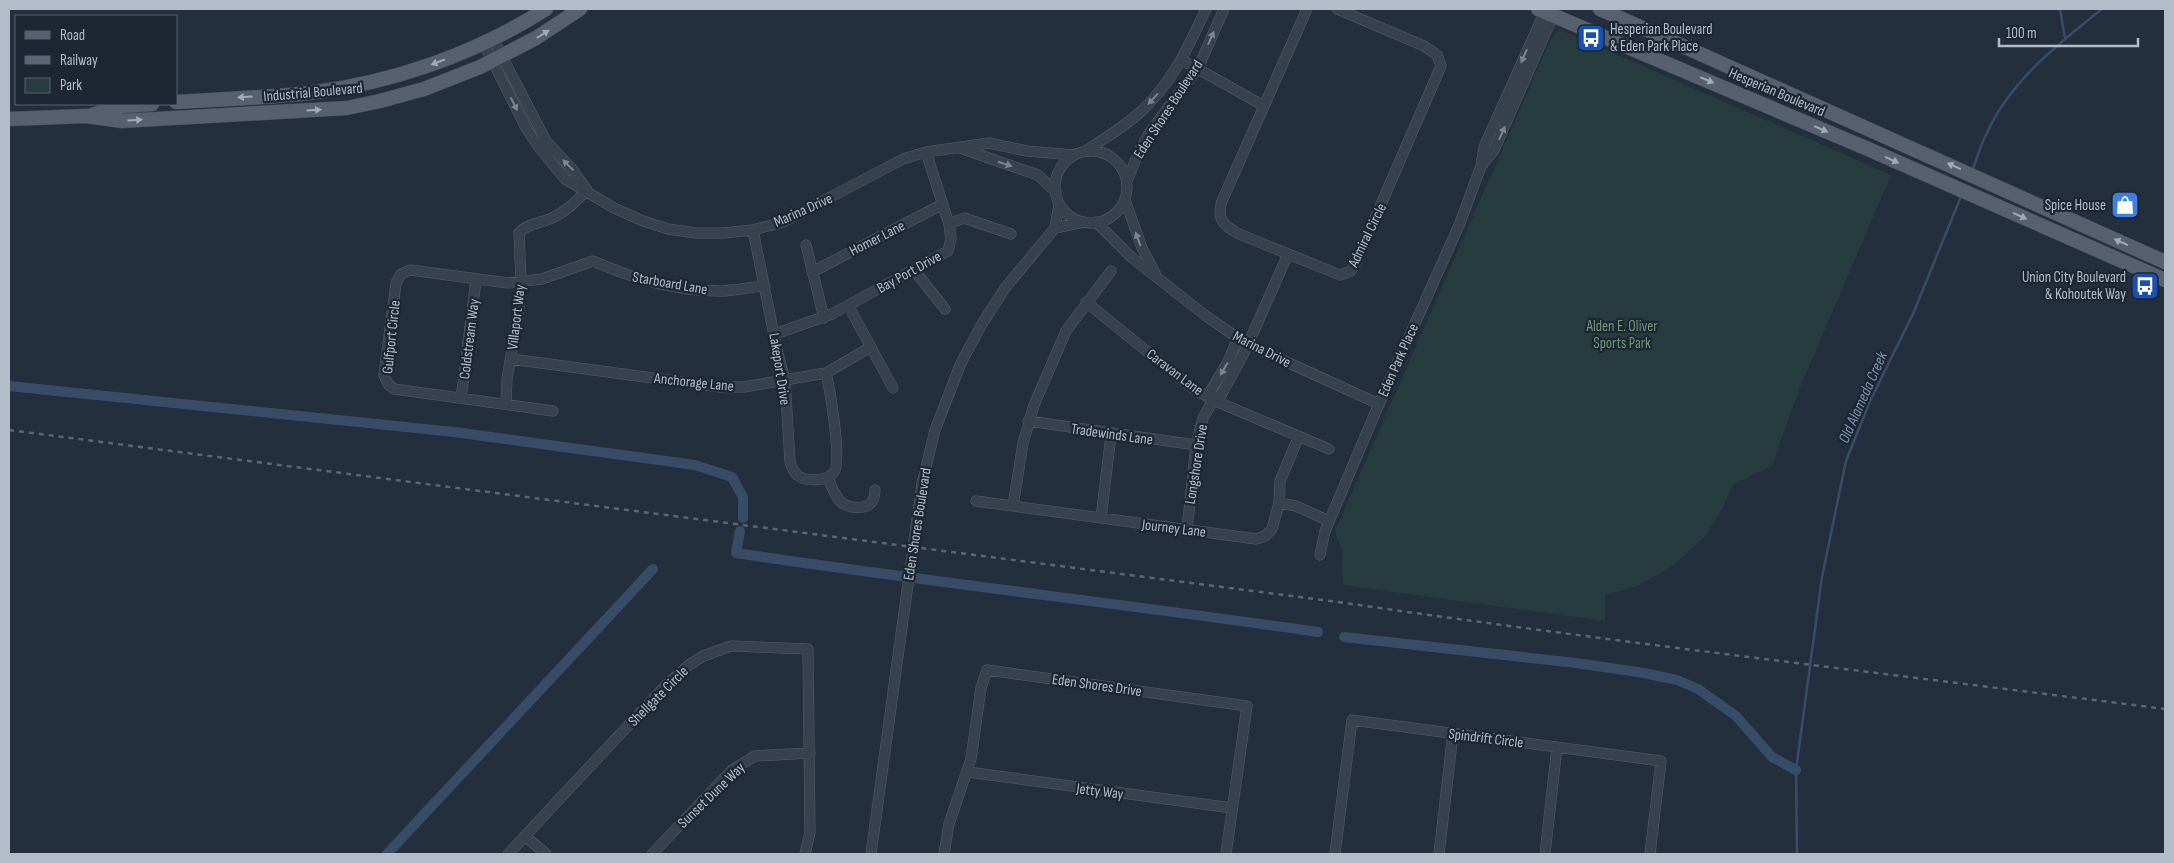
<svg xmlns="http://www.w3.org/2000/svg" width="2174" height="863" font-family="'Sofia Sans Condensed',sans-serif">
	<style>
		.green { fill: #263c3f }
		.lines { fill: none; stroke-linecap: round; stroke-linejoin: round }
		.stream { stroke: #394c67; stroke-width: 2.5 }
		.canal { stroke: #394c67; stroke-width: 10 }
		.minor-casing { stroke: #565f6c; stroke-width: 11 }
		.major-casing { stroke: #414a57; stroke-width: 15 }
		.minor { stroke: #38414e; stroke-width: 10 }
		.major { stroke: #56606e; stroke-width: 14 }
		.rail { stroke: #5a6575; stroke-width: 2.5; stroke-dasharray: 5 5; stroke-linecap: butt }
		.minor-bridge-casing { stroke: #565f6c; stroke-width: 11; stroke-linecap: butt }
		.minor-bridge { stroke: #38414e; stroke-width: 10 }
		.oneway { fill: #a1aab7 }
		.oneway2 { fill: #7c8592 }
		.labels { text-anchor: middle; stroke-width: 4.5; stroke-linejoin: round; paint-order: stroke }
		.poi-label { font-size: 15px; fill: #b4bcc9; stroke: #1d2633; text-anchor: end }
		.street-label { font-size: 15px; fill: #b4bcc9; stroke: #1d2633 }
		.park-label { font-size: 15px; fill: #6b9a76; stroke: #1d2633 }
		.water-label { font-size: 16px; font-style: italic; fill: #7c92b1; stroke: #1d2633 }
	</style>
	<rect width="100%" height="100%" fill="#242f3e"/>
	<path class="green" d="M1561 30 1891 175 1801 385 1779 445 1773 465 1734 484 1730 490 1724 506 1706 535 1673 566 1637 586 1605 595V621L1343 585 1342 551 1335 531 1549 43 1555 33Z"/>
	<g class="lines">
		<path class="stream" d="M2060 9 2065 38
			M1972 171C1977 159 1980 146 1986 135 2009 82 2058 44 2102 9
			M1797 854 1796 770 1822 577 1846 461 1870 401 1913 314 1962 194"/>
		<path class="canal" d="M9 386 454 432 695 465 732 477 743 497V518
			M740 531 736 553C930 582 1125 604 1318 632
			M1344 637 1576 663 1644 673 1677 680 1698 689 1736 716 1772 757 1796 770
			M387 854 653 569"/>
		<defs>
			<path id="minor" d="M1307 9 1222 201C1216 219 1224 226 1239 234L1340 275 1351 271 1356 262 1441 66 1437 55 1424 46 1337 9
				M493 39 546 141 572 169 586 189
				M484 44 526 128 538 146 565 179 614 208 643 221 668 229 696 233H724L753 230 783 222 903 159 926 152 989 143 1027 151 1074 155
				M1182 60 1264 106
				M960 148 1038 175 1056 192
				M1086 151C1103 139 1121 129 1137 115 1170 87 1188 48 1206 9
				M1055 187a36 36 0 1 1 72 0a36 36 0 1 1-72 0Z
				M1482 165 1494 150 1556 9
				M1127 181 1140 149 1152 129 1198 68 1224 9
				M1125 200 1142 248 1155 273
				M1096 222 1131 257 1206 316 1245 343 1379 404
				M949 224 964 218 1011 234
				M1055 228 1084 222
				M753 230 777 350 785 380 790 461C791 466 793 471 797 475 806 482 830 482 835 470 841 455 830 390 826 373
				M806 245 824 318
				M914 270 945 309
				M812 272 943 204
				M1086 302 1191 387 1213 400 1329 449
				M848 305 893 388
				M775 334 832 314 948 251 951 239 949 224 926 152
				M511 359 720 387H744L826 373 871 347
				M461 398 476 280
				M1213 400 1211 390 1227 364 1238 338
				M506 404 507 379 519 308 521 282 519 233C526 224 541 223 552 218 566 212 576 201 587 190
				M553 411 394 389 388 384 384 375 396 283 401 274 410 270 508 283 542 279 593 261C634 279 677 292 723 291 737 290 751 287 765 286
				M1028 421 1196 445
				M828 478C831 486 835 496 841 502 844 505 848 506 852 507 866 509 875 505 875 490
				M922 484 935 430 961 363 982 324 1005 288 1055 228 1059 204
				M976 501 1256 539 1265 536 1272 529 1279 503 1280 481 1299 436
				M1279 503 1296 506 1329 521
				M1013 506 1023 443 1034 405 1066 331 1111 271
				M1101 518 1111 435
				M1187 530 1196 445 1203 418 1213 400 1221 395 1246 349 1288 254
				M1320 555 1325 531 1379 404 1460 223 1481 166 1484 147 1546 9
				M968 772 1232 808
				M525 836 546 854
				M508 854 666 685 689 665 703 656 731 646 808 649 810 832 805 854
				M652 854 732 770 755 756 810 753
				M871 854 902 627
				M944 854 949 824 971 759 981 688 987 670 1247 706 1226 854
				M1335 854 1352 720 1661 761 1650 854
				M1439 854 1453 733
				M1545 854 1557 747"/>
			<path id="major" d="M1538 9 1868 149 2165 280
				M1600 9 2165 262
				M176 102C220 99 265 98 309 93 392 83 475 54 546 9
				M92 115 123 106 152 104
				M9 119 86 116 122 121 347 108 380 101 424 89 480 67 536 38 580 9"/>
		</defs>
		<use href="#minor" class="minor-casing"/>
		<use href="#major" class="major-casing"/>
		<use href="#minor" class="minor"/>
		<use href="#major" class="major"/>
		<path class="rail" d="M9 430 1338 602C1613 642 1890 674 2165 709"/>
		<defs>
			<path id="minor-bridge" d="M902 627 922 484"/>
		</defs>
		<use href="#minor-bridge" class="minor-bridge-casing"/>
		<use href="#minor-bridge" class="minor-bridge"/>
	</g>
	<defs><path id="oneway-solid" d="M-6-.8H1V-3.2L6.5 0L1 3.2V.8H-6Z" transform="scale(1.25)"/></defs>
	<g class="oneway">
		<use href="#oneway-solid" transform="translate(543 34) rotate(-32)"/>
		<use href="#oneway-solid" transform="translate(438 62) rotate(159)"/>
		<use href="#oneway-solid" transform="translate(1707 80) rotate(23)"/>
		<use href="#oneway-solid" transform="translate(245 97) rotate(176)"/>
		<use href="#oneway-solid" transform="translate(314 110) rotate(-4)"/>
		<use href="#oneway-solid" transform="translate(135 120) rotate(-3)"/>
		<use href="#oneway-solid" transform="translate(1821 129) rotate(23)"/>
		<use href="#oneway-solid" transform="translate(1892 160) rotate(24)"/>
		<use href="#oneway-solid" transform="translate(1954 166) rotate(-156)"/>
		<use href="#oneway-solid" transform="translate(2020 216) rotate(24)"/>
		<use href="#oneway-solid" transform="translate(2121 242) rotate(-156)"/>
	</g>
	<g class="oneway2">
		<use href="#oneway-solid" transform="translate(1211 38) rotate(-66)"/>
		<use href="#oneway-solid" transform="translate(1524 56) rotate(114)"/>
		<use href="#oneway-solid" transform="translate(1153 99) rotate(132)"/>
		<use href="#oneway-solid" transform="translate(514 104) rotate(63)"/>
		<use href="#oneway-solid" transform="translate(1502 133) rotate(-66)"/>
		<use href="#oneway-solid" transform="translate(1005 164) rotate(18)"/>
		<use href="#oneway-solid" transform="translate(568 165) rotate(-136)"/>
		<use href="#oneway-solid" transform="translate(1138 239) rotate(-110)"/>
		<use href="#oneway-solid" transform="translate(1224 369) rotate(120)"/>
	</g>
	<defs>
		<symbol id="bus-square" viewBox="-11 -11 22 22"><rect x="-9" y="-9" width="18" height="18" rx="4" fill="#1a4fb4" stroke="#1d2633"/><path d="M-5-6H5V4H4V6H2V4H-2V6H-4V4H-5ZM-3.5-4V0h7V-4ZM-3.5 1.2v1.5H-2V1.2ZM2 1.2v1.5H3.5V1.2Z" fill="#fff"/></symbol>
		<symbol id="shop-square" viewBox="-11 -11 22 22"><rect x="-9" y="-9" width="18" height="18" rx="4" fill="#3f7fe0" stroke="#1d2633"/><path d="M-5-2.5h2.3a2.7 3.5 0 0 1 5.4 0H5L5.5 6h-11ZM-1.5-2.5h3a1.5 2.3 0 0 0-3 0Z" fill="#fff"/></symbol>
	</defs>
	<g fill-rule="evenodd">
		<use href="#bus-square" x="1575" y="22" width="32" height="32"/>
		<use href="#shop-square" x="2109" y="189" width="32" height="32"/>
		<use href="#bus-square" x="2129" y="270" width="32" height="32"/>
	</g>
	<g class="labels">
		<g class="poi-label">
			<text x="1610" y="34" text-anchor="start">Hesperian Boulevard<tspan x="1610" dy="17">&amp; Eden Park Place</tspan></text>
			<text x="2106" y="210">Spice House</text>
			<text x="2126" y="282">Union City Boulevard<tspan x="2126" dy="17">&amp; Kohoutek Way</tspan></text>
		</g>
		<g class="street-label">
			<text transform="translate(313 92) rotate(-5)" y="5">Industrial Boulevard</text>
			<text transform="translate(1777 92) rotate(23)" y="5">Hesperian Boulevard</text>
			<text transform="translate(1168 109) rotate(-57)" y="5">Eden Shores Boulevard</text>
			<text transform="translate(803 210) rotate(-24)" y="5">Marina Drive</text>
			<text transform="translate(1367 235) rotate(-64)" y="5">Admiral Circle</text>
			<text transform="translate(877 238) rotate(-27)" y="5">Homer Lane</text>
			<text transform="translate(909 272) rotate(-29)" y="5">Bay Port Drive</text>
			<text transform="translate(670 283) rotate(10)" y="5">Starboard Lane</text>
			<text transform="translate(516 317) rotate(-83)" y="5">Villaport Way</text>
			<text transform="translate(391 337) rotate(-84)" y="5">Gulfport Circle</text>
			<text transform="translate(469 339) rotate(-83)" y="5">Coldstream Way</text>
			<text transform="translate(1262 349) rotate(27)" y="5">Marina Drive</text>
			<text transform="translate(1398 360) rotate(-66)" y="5">Eden Park Place</text>
			<text transform="translate(780 369) rotate(81)" y="5">Lakeport Drive</text>
			<text transform="translate(1175 372) rotate(37)" y="5">Caravan Lane</text>
			<text transform="translate(694 382) rotate(6)" y="5">Anchorage Lane</text>
			<text transform="translate(1112 434) rotate(8)" y="5">Tradewinds Lane</text>
			<text transform="translate(1196 464) rotate(-81)" y="5">Longshore Drive</text>
			<text transform="translate(917 524) rotate(-81)" y="5">Eden Shores Boulevard</text>
			<text transform="translate(1174 528) rotate(7)" y="5">Journey Lane</text>
			<text transform="translate(1097 685) rotate(8)" y="5">Eden Shores Drive</text>
			<text transform="translate(658 696) rotate(-45)" y="5">Shellgate Circle</text>
			<text transform="translate(1486 738) rotate(7)" y="5">Spindrift Circle</text>
			<text transform="translate(1100 791) rotate(7)" y="5">Jetty Way</text>
			<text transform="translate(711 795) rotate(-44)" y="5">Sunset Dune Way</text>
		</g>
		<g class="park-label">
			<text x="1622" y="331">Alden E. Oliver<tspan x="1622" dy="17">Sports Park</tspan></text>
		</g>
		<g class="water-label">
			<text transform="translate(1862 397) rotate(-66)" y="6">Old Alameda Creek</text>
		</g>
	</g>
	<rect width="2174" height="863" fill="none" stroke="#b4bcc9" stroke-width="20"/>
	<rect x="15" y="15" width="162" height="90" fill="#1d2633" stroke="#59626f"/>
	<rect x="25" y="31" width="25" height="8" fill="#56606e" stroke="#59626f"/>
	<text x="60" y="40" font-size="15" fill="#b4bcc9">Road</text>
	<rect x="25" y="56" width="25" height="8" fill="#5a6575" stroke="#59626f"/>
	<text x="60" y="65" font-size="15" fill="#b4bcc9">Railway</text>
	<rect x="25" y="78" width="25" height="15" fill="#263c3f" stroke="#59626f"/>
	<text x="60" y="90" font-size="15" fill="#b4bcc9">Park</text>
	<path d="M1999 38v8h139v-8" fill="none" stroke="#b4bcc9" stroke-width="2.5"/>
	<text x="2006" y="38" font-size="15" fill="#b4bcc9" stroke="#1d2633" stroke-width="4" paint-order="stroke">100 m</text>
</svg>
